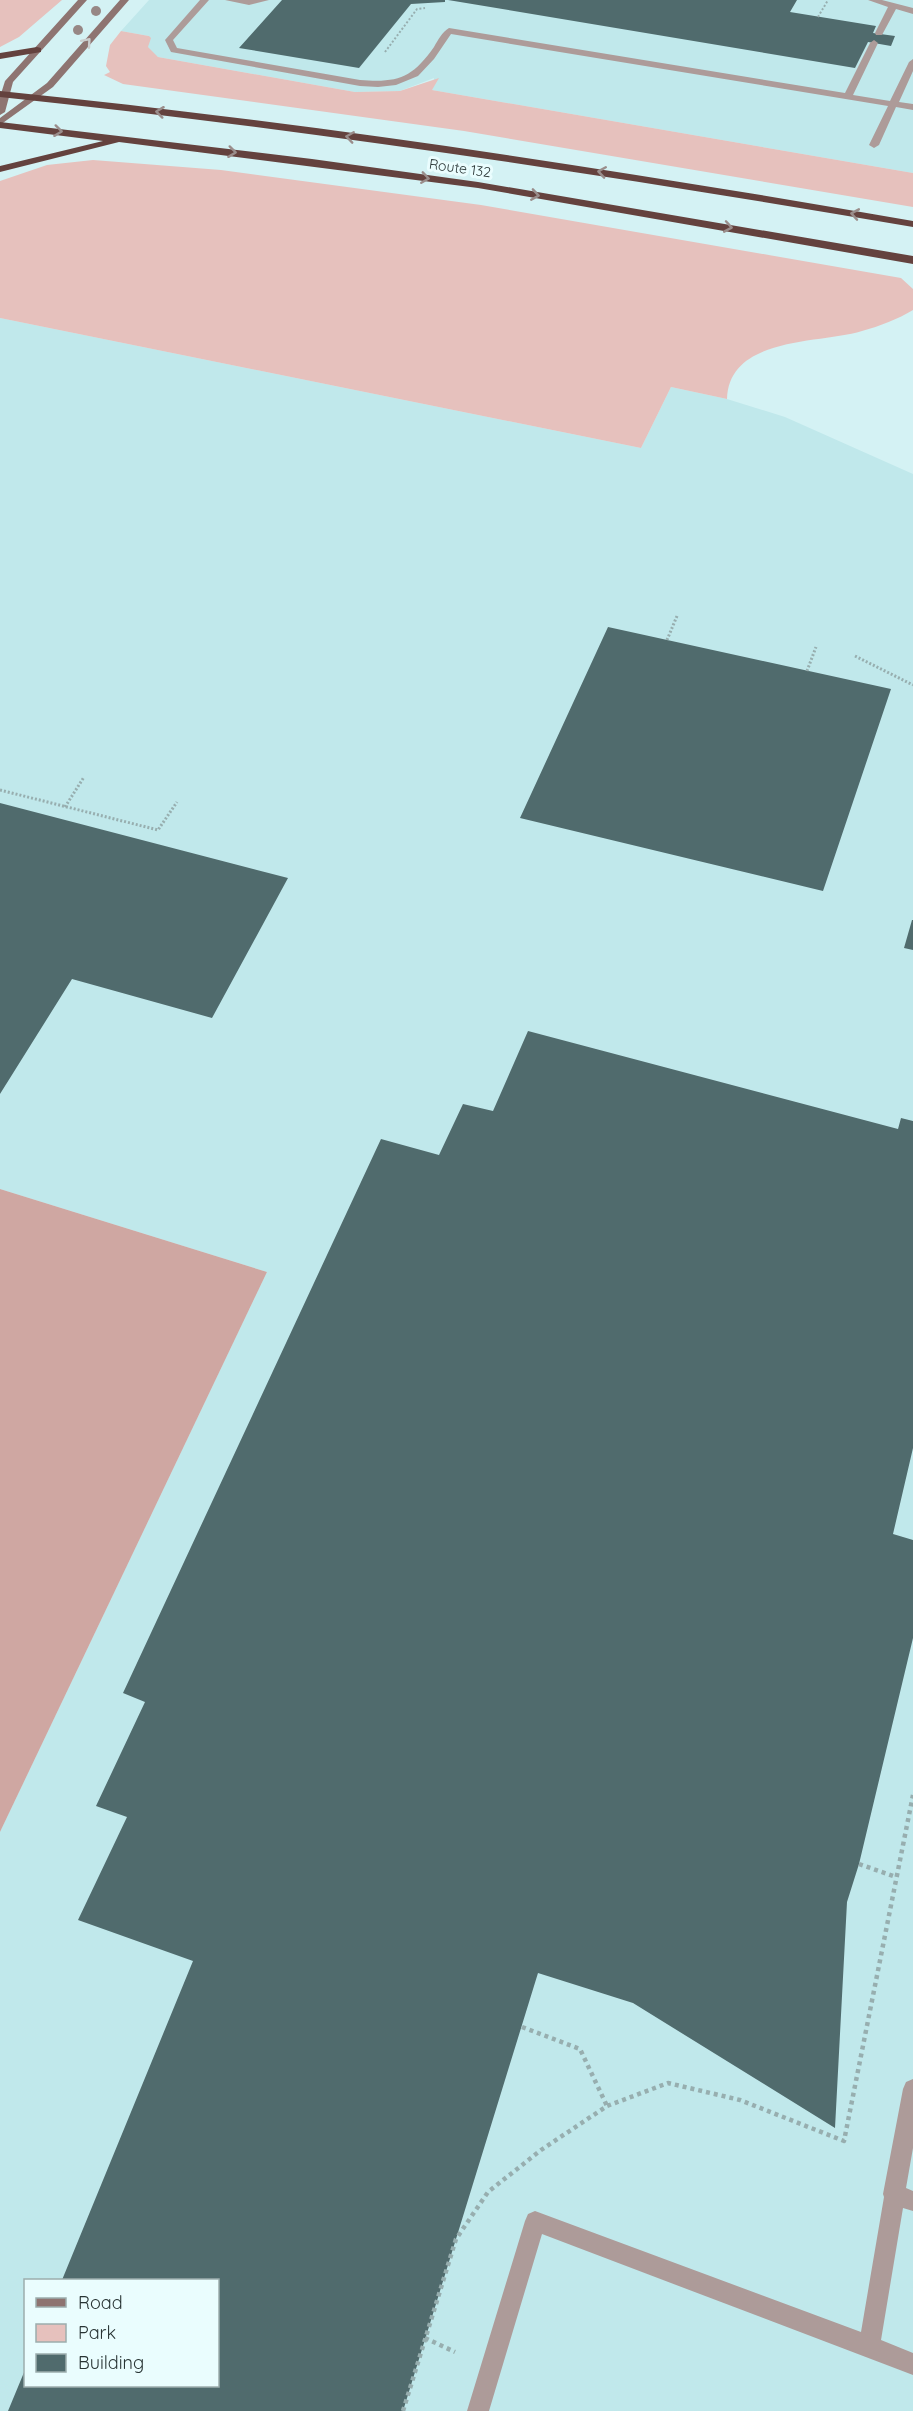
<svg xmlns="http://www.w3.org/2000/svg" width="913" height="2411" font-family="Quicksand,sans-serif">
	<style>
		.built { fill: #c0e8eb; fill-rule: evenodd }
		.green { fill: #e6c1bd }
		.forest { fill: #cfa7a2 }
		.building { fill: #506b6d }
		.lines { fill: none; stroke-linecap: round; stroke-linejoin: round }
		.path-far2 { stroke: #97aeaf; stroke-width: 2; stroke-dasharray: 2 2; stroke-linecap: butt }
		.path-far1 { stroke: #97aeaf; stroke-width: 3; stroke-dasharray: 2 2; stroke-linecap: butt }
		.path { stroke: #97aeaf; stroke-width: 4.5; stroke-dasharray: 4 4; stroke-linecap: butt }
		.lane { fill: #ad9b99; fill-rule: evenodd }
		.secondary { fill: #8e7471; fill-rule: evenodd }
		.highway { fill: #64423e; fill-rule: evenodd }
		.tree { fill: #978785 }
		.oneway { stroke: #cacdcd }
		.oneway2 { stroke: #9a8d8b }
		.labels { text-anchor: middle; stroke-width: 6; stroke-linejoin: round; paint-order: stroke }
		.far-street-label { font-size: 14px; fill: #283434; stroke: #eafdfe }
	</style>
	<rect width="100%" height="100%" fill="#d4f2f4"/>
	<path class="built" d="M149 0H913V173L432 90 434 78 400 91 355 92 158 57 150 53 148 47 149 36 121 31Z
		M0 318 641 448 671 387 727 399 785 417 913 474V2411H0V1832L267 1272 0 1189ZM26 2280H218V2386H26Z"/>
	<path class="green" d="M0 0H62L19 37 0 47Z
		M121 31 149 36 151 38 148 47 158 57 355 92 400 91 439 78 432 90 913 173V207L464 131 123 84 104 75 110 72 106 66 110 45Z
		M93 160 221 170 481 205 901 278 913 289V310C898 319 880 326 862 331 819 344 729 336 727 399L671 387 641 448 0 318V181L47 165Z"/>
	<path class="forest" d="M0 1189 267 1272 0 1832Z"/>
	<path class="building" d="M282 0H445V2L411 4 359 68 239 48Z
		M448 0H797L790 12 876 26 873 33 895 36 891 46 868 42 855 68Z
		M608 627 891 689 823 891 520 818Z
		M0 803 288 878 212 1018 72 979 0 1094Z
		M912 920H913V950L904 948Z
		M528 1031 898 1129 901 1118 913 1121V1448L893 1534 913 1540V1638L859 1864 847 1902 835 2128 633 2003 538 1973 403 2411H8L25 2370 26 2386H218V2280H62L193 1961 78 1920 127 1817 96 1806 145 1702 123 1693 381 1139 439 1155 463 1104 493 1111Z"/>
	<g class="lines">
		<path class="path-far2" d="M818 17 828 0
			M385 52 417 9 425 8"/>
		<path class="path-far1" d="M667 640 677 616
			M855 656 913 685
			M807 671 816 647
			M0 790 158 830 177 802
			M65 807 84 777"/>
		<path class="path" d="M859 1864 896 1877
			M522 2027 580 2049 607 2106
			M425 2338 455 2352
			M403 2411 456 2239 488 2192 541 2150 607 2106 668 2083 740 2100 844 2141 913 1795"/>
		<path class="lane" d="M200 0H209L173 40 177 48 360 80C398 83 412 78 434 47 438 40 442 32 449 28L845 93 870 43 874 40 878 43 853 95 890 101 909 62 913 59V71L899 102 913 104V110L896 107 879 145 874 148 869 145 888 106 451 34 434 59 418 76 396 85 378 87 360 86 171 52 165 40Z
			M225 0H269L249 5Z
			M868 0H882L913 8V14L896 9 882 35H876L875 33 888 7Z
			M913 2079V2148L906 2188 913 2191V2211L903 2208 881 2340 913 2353V2375L542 2234 489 2411H467L525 2221 528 2214 535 2211 861 2332 884 2197 883 2194 903 2089 906 2082Z"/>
		<path class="secondary" d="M78 0H87L13 82 5 112 0 115V97L5 81Z
			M120 0H129L53 87 0 125V118L47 83Z"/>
		<path class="highway" d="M37 47 41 48V52L0 59V53Z
			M0 91C306 122 610 168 913 221V227C610 175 306 129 0 97Z
			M0 122 312 159 478 182 913 256V264L478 188 119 142 0 172V166L103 141 0 128Z"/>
	</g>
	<g class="tree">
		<circle cx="96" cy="11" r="5"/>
		<circle cx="78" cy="30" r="5"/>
	</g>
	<defs><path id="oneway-chevron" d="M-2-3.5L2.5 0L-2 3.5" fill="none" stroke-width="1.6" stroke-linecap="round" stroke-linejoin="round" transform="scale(1.5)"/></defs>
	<use class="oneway" href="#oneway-chevron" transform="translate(87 42) rotate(-49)"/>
	<g class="oneway2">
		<use href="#oneway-chevron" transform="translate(160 112) rotate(-173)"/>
		<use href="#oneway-chevron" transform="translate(58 131) rotate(7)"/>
		<use href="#oneway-chevron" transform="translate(350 137) rotate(-172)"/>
		<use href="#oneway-chevron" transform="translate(232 152) rotate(7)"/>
		<use href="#oneway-chevron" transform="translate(602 172) rotate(-171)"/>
		<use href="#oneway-chevron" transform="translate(425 178) rotate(8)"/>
		<use href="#oneway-chevron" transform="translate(535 195) rotate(9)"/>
		<use href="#oneway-chevron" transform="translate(855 214) rotate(-170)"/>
		<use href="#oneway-chevron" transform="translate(728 227) rotate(10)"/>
	</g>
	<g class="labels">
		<g class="far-street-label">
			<text transform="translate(460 168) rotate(8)" y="5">Route 132</text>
		</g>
	</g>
	<rect x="24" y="2279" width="195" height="108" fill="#eafdfe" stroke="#9cadad" stroke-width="1.5"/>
	<rect x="36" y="2298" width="30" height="9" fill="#8e7471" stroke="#9cadad" stroke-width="1.5"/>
	<text x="78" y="2309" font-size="18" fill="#283434">Road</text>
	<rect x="36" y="2324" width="30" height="18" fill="#e6c1bd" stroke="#9cadad" stroke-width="1.5"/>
	<text x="78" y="2339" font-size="18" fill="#283434">Park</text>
	<rect x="36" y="2354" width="30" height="18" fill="#506b6d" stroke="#9cadad" stroke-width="1.5"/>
	<text x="78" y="2369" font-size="18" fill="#283434">Building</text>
</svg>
